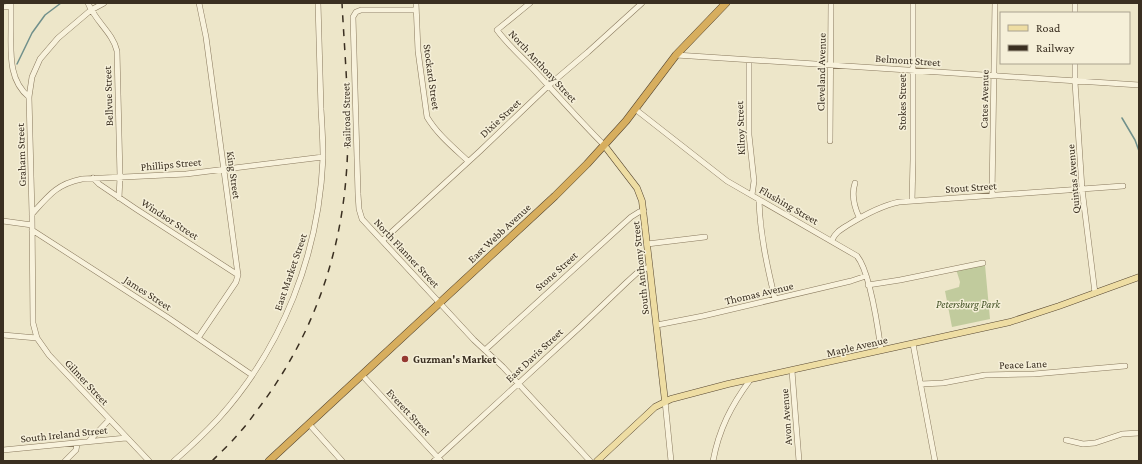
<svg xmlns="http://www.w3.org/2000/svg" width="1142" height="464" font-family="'Crimson Pro',serif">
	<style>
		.green { fill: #c1cb9d }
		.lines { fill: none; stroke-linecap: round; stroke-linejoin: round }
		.stream { stroke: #70908b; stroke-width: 1.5 }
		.minor-casing { stroke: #89795e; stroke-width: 6 }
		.major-casing { stroke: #574732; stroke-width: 7 }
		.highway-casing { stroke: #574732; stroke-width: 8 }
		.minor { stroke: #f8f2dc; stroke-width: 5 }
		.major { stroke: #eedda3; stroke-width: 6 }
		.highway { stroke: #d7ae5e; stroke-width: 7 }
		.rail { stroke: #3a2f21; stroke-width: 1.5; stroke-dasharray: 7 7; stroke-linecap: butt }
		.poi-dot { fill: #953931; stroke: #f5efd8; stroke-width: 1.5 }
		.labels { text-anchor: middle; stroke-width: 3; stroke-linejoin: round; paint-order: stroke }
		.street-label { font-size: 11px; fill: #3a2f21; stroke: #f5efd8 }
		.park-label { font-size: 11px; font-style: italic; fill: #465528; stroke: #f5efd8 }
		.poi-label { font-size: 11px; font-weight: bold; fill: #3a2f21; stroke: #f5efd8; text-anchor: start }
	</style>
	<rect width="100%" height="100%" fill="#ede6c9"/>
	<path class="green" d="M985 265 990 319 952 327 945 291 959 287 960 282 956 269Z"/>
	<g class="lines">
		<path class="stream" d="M17 64 32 33 45 15 61 3
			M1122 118 1135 140 1139 151"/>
		<defs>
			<path id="minor" d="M11 3C11 11 11 20 11 28 11 52 8 80 29 97
				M88 3C95 21 113 33 117 51L120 177 119 198
				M104 3 91 10 58 38 40 59 32 77 29 97 32 214 33 323 37 338 49 355 149 461
				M416 3 418 51 427 117C437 134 454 148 468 161
				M530 3 497 30C508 45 522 57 535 71 558 96 580 121 604 145
				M3 7 11 6
				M415 10H361L356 12 353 17 358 194 359 209 362 219 474 340 503 367 590 461
				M1075 13V3
				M676 55 1139 85
				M749 60V135L754 181 752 195
				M1075 63V82L1082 189 1095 293
				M635 109 727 181 857 256C870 272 878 328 881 350
				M830 141 831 3
				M93 178 99 184 136 209 238 275
				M855 183C851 195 854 206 859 217
				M992 195 995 3
				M759 200C760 234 767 266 775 299
				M912 201 913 160V3
				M32 214C49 195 57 184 82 179L186 174 323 157
				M3 221 32 225
				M32 230 167 317 252 375
				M383 240 480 151 548 86 588 52 642 3
				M832 240C836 232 840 230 848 225 864 215 880 206 899 202L1123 186
				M647 244 705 237
				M868 285 900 280 983 263
				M657 325 703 316 851 281 866 276
				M3 335 37 338
				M198 338 236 282 238 275 206 37 199 3
				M913 344 935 461
				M485 350 631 217 639 212 644 211
				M792 371 799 461
				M362 375 441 461
				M921 384 943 383 985 375 1034 374 1125 366
				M665 401 671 461
				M309 424 342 461
				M1066 440 1083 444 1095 443 1122 434 1139 433
				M89 441 109 420
				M3 450 126 438
				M65 461 76 450 77 444
				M174 461C189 448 204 434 218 419 283 347 319 254 323 158 323 142 322 125 321 109 320 74 319 38 318 3
				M434 461 581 326 627 282 638 272 649 267
				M713 461C719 429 731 406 750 380"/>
			<path id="major" d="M604 145 637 188 642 201 665 401
				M597 461 655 407 671 399 728 384 1010 322 1059 306 1139 277"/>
			<path id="highway" d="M269 461 555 196 587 164 626 121 676 55 726 3"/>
		</defs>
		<use href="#minor" class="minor-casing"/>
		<use href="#major" class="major-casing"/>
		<use href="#highway" class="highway-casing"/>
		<use href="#minor" class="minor"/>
		<use href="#major" class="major"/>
		<use href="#highway" class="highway"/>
		<path class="rail" d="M212 461C221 452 231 443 239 433 246 426 252 417 258 409 309 342 339 263 346 178 351 120 345 61 342 3"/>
	</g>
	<circle class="poi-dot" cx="405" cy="359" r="4"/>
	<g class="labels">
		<g class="street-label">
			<text transform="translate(908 60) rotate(4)" y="4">Belmont Street</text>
			<text transform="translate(543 66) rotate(47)" y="4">North Anthony Street</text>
			<text transform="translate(821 72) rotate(-89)" y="4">Cleveland Avenue</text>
			<text transform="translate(432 77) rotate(82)" y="4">Stockard Street</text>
			<text transform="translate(108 96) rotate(-92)" y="4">Bellvue Street</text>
			<text transform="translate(984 99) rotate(-89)" y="4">Cates Avenue</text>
			<text transform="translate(902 102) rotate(-90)" y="4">Stokes Street</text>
			<text transform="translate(346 115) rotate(-91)" y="4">Railroad Street</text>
			<text transform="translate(500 118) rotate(-43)" y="4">Dixie Street</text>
			<text transform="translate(740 128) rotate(-92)" y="4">Kilroy Street</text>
			<text transform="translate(21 155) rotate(-92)" y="4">Graham Street</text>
			<text transform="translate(171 164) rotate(-5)" y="4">Phillips Street</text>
			<text transform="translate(234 175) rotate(82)" y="4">King Street</text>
			<text transform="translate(1073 179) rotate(-95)" y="4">Quintas Avenue</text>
			<text transform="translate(971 187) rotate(-4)" y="4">Stout Street</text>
			<text transform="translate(789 205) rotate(30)" y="4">Flushing Street</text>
			<text transform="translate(170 219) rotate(33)" y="4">Windsor Street</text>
			<text transform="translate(499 233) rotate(-43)" y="4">East Webb Avenue</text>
			<text transform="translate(407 253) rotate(47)" y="4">North Flanner Street</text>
			<text transform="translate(640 268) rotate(-96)" y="4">South Anthony Street</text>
			<text transform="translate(556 271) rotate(-42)" y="4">Stone Street</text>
			<text transform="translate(290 272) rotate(-71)" y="4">East Market Street</text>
			<text transform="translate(148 293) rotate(33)" y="4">James Street</text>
			<text transform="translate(759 293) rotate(-13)" y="4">Thomas Avenue</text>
			<text transform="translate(857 346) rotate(-13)" y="4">Maple Avenue</text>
			<text transform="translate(534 355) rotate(-43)" y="4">East Davis Street</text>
			<text transform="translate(1023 364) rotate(-2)" y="4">Peace Lane</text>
			<text transform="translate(87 382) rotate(47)" y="4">Gilmer Street</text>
			<text transform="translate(409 412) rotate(47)" y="4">Everett Street</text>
			<text transform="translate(786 417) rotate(-94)" y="4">Avon Avenue</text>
			<text transform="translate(64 434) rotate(-6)" y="4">South Ireland Street</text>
		</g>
		<g class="park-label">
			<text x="968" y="308">Petersburg Park</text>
		</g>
		<g class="poi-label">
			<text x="413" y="363">Guzman's Market</text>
		</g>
	</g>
	<rect width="1142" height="464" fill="none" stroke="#3a2f21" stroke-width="8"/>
	<rect x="1000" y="12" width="130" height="52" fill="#f5efd8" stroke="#aaa28f"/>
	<rect x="1008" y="25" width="20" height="6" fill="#eedda3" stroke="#aaa28f"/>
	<text x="1036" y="32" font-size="12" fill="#3a2f21">Road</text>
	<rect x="1008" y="45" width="20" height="6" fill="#3a2f21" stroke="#aaa28f"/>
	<text x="1036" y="52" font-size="12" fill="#3a2f21">Railway</text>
</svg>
